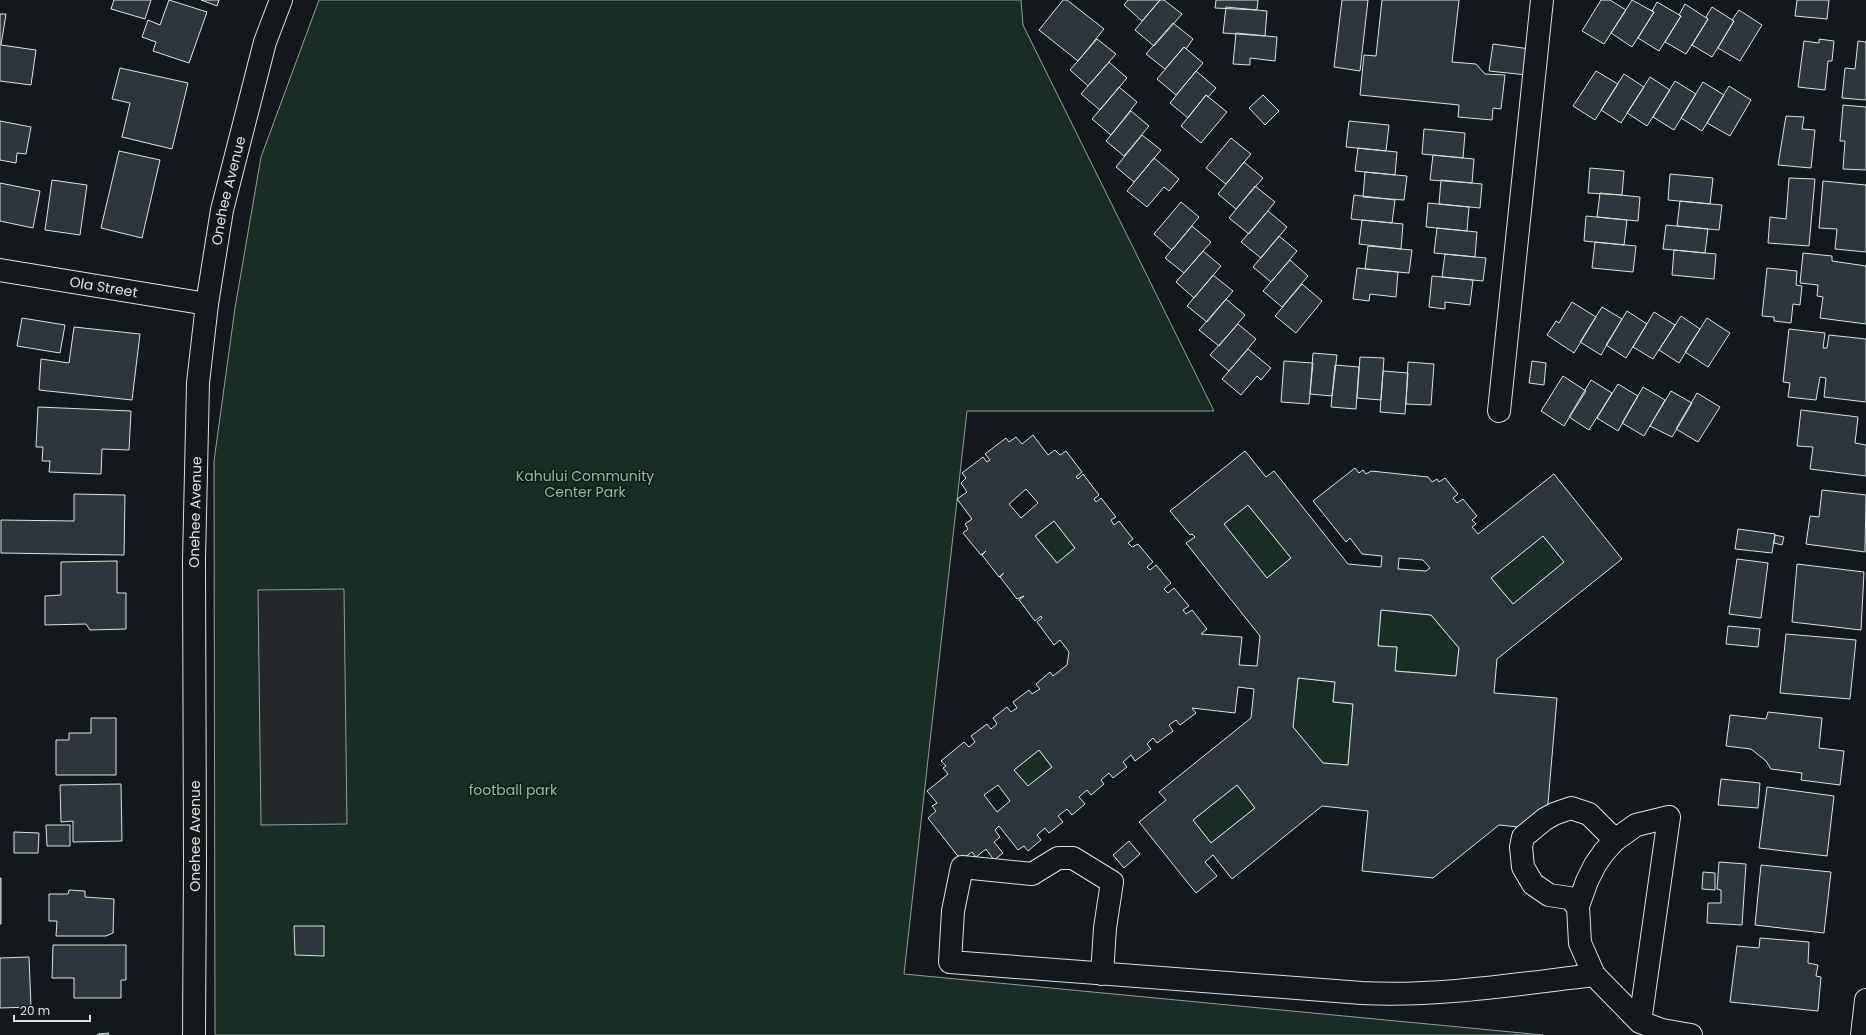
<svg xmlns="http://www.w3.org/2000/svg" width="1866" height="1035" font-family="Poppins,sans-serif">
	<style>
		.green { fill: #1a2d24; stroke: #939e99 }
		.parking { fill: #24282b; stroke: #939e99 }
		.building { fill: #2c363c; stroke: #d8e6dc; fill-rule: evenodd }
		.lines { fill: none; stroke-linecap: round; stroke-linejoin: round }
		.minor-casing { stroke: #d8e6dc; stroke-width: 24 }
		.minor { stroke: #14181c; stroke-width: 22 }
		.labels { text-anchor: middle; stroke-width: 3; stroke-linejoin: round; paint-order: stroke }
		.street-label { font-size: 14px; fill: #d8e6dc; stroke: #14181c }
		.park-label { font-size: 14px; fill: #8ac095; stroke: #14181c }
	</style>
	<rect width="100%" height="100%" fill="#14181c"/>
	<path class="green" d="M319 0H1021L1023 25 1214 411H967L904 974 1543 1035H215L214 461 235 308 261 157Z
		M1248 505 1291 558 1267 578 1224 524Z
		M1054 521 1075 548 1057 563 1035 536Z
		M1543 536 1564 562 1513 604 1491 578Z
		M1381 610 1431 615 1459 648 1456 676 1395 671 1397 647 1378 646Z
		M1298 678 1335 682 1333 702 1353 704 1348 765 1323 763 1293 727Z
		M1039 750 1052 767 1028 786 1014 770Z
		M1237 785 1255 808 1211 843 1193 820Z"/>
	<path class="parking" d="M344 589 347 824 261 825 258 590Z"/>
	<path class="building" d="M114 0H151L145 19 111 9Z
		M169 0 207 12 189 63 153 51 156 42 142 37 148 20 160 25Z
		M201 0H219L217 6Z
		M1063 0H1067L1104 29 1078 61 1039 30Z
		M1128 0H1160L1142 21 1124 5Z
		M1160 0H1164L1182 14 1154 46 1135 30Z
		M1216 0H1258L1257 10 1215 8Z
		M1342 0H1368L1360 71 1334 67Z
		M1382 0H1459L1452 62 1476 64 1485 74 1505 75 1501 109 1493 108 1492 120 1458 117 1459 105 1360 95 1364 55 1376 56Z
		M1601 0H1610L1626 10 1604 44 1582 31Z
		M1632 0 1654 12 1632 47 1611 33Z
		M1797 0H1829L1827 19 1795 16Z
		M1657 2 1681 16 1659 51 1638 38 1654 12 1652 11Z
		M1685 4 1708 19 1686 54 1665 42 1681 16 1679 15Z
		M1226 7 1267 11 1265 36 1223 33Z
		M1712 7 1734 21 1712 57 1692 45 1708 19 1706 17Z
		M1739 10 1762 25 1740 61 1718 48 1734 21 1732 20Z
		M0 14H6L1 45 36 50 31 85 0 81Z
		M1173 23 1193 39 1186 49 1184 47 1165 69 1146 54Z
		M1236 33 1277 37 1275 61 1250 58V65L1233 64Z
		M1097 39 1116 54 1088 86 1070 70Z
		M1819 39 1834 41 1832 61H1828L1825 90 1798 87 1804 41 1819 43Z
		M1858 41 1866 42V100L1842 98 1845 68 1855 69Z
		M1493 44 1530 49 1527 75 1489 71Z
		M1184 47 1203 63 1176 95 1157 79Z
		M1109 62 1127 78 1100 110 1081 94Z
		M120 68 188 83 172 149 122 137 130 103 112 99Z
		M1196 71 1216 88 1208 97 1206 95 1188 118 1170 103Z
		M1596 71 1618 84 1595 120 1573 106Z
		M1624 74 1644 87 1621 123 1601 110Z
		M1650 77 1670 90 1647 126 1627 113Z
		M1675 81 1696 94 1674 130 1653 117Z
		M1703 82 1724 95 1702 131 1681 118Z
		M1729 86 1751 100 1730 136 1707 123Z
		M1119 87 1137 102 1111 135 1092 119Z
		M1206 95 1227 112 1201 143 1181 126Z
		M1263 95 1279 111 1265 125 1249 108Z
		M1843 105 1866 107V170L1843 169 1845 141H1840Z
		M1131 111 1149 126 1124 156 1106 141Z
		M1786 116 1804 117 1802 129 1815 130 1811 168 1778 165Z
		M0 121 31 127 26 154 17 153 16 163 0 160Z
		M1349 121 1389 125 1386 151 1346 147Z
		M1424 129 1465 133 1463 158 1422 154Z
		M1142 135 1161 150 1134 182 1116 167Z
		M1231 138 1251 154 1226 184 1206 168Z
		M1358 148 1397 152 1395 175 1355 171Z
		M119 151 160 160 142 238 101 228Z
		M1433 155 1474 159 1472 183 1430 180Z
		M1154 158 1179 179 1169 191 1164 187 1147 207 1127 191Z
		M1244 162 1263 178 1236 209 1218 194Z
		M1590 168 1624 171 1622 195 1588 193Z
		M1365 172 1407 176 1404 200 1363 197Z
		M1670 174 1713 178 1710 204 1668 200Z
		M1789 178 1815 179 1809 246 1768 243 1770 217 1786 219Z
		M52 180 87 185 80 235 45 230Z
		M1441 180 1482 184 1480 208 1439 204Z
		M1823 181 1866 185V252L1835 249 1837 229 1819 228Z
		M0 183 40 191 33 228 0 221Z
		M1255 186 1275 202 1249 234 1229 218Z
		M1600 193 1640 197 1638 221 1597 217Z
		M1354 195 1395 200 1392 223 1351 219Z
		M1680 201 1722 205 1719 230 1677 226Z
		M1181 202 1199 217 1172 250 1154 234Z
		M1428 203 1469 207 1467 231 1426 227Z
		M1268 211 1287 227 1261 258 1241 242Z
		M1586 216 1627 220 1624 245 1584 241Z
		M1362 220 1403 224 1401 249 1359 244Z
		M1666 225 1708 229 1705 253 1663 249Z
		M1192 226 1211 242 1184 273 1165 258Z
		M1437 228 1477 232 1475 257 1434 253Z
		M1279 236 1297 251 1271 282 1253 267Z
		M1595 242 1636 246 1633 272 1592 268Z
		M1368 246 1412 250 1409 273 1365 269Z
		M1674 250 1716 254 1714 279 1672 275Z
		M1203 251 1221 266 1194 298 1176 282Z
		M1803 253 1832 256V261L1866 266V324L1820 318 1823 297 1817 296 1818 285 1800 283Z
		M1445 254 1486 258 1483 281 1442 277Z
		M1290 260 1308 276 1282 307 1263 291Z
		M1357 268 1398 272 1396 297 1370 294 1369 301 1353 299Z
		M1767 268 1797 271 1796 285 1802 286 1800 305 1793 304 1791 323 1774 321V317L1762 316Z
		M1213 275 1233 291 1207 322 1187 306Z
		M1432 276 1473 280 1470 305 1445 302V309L1429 307Z
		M1302 284 1322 301 1296 333 1275 316Z
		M1226 299 1245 315 1219 346 1199 330Z
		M1572 302 1596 317 1574 353 1547 335 1556 321 1559 323Z
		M1602 307 1622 319 1601 355 1580 342Z
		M1627 311 1647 324 1626 358 1606 345Z
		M1654 312 1675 325 1653 359 1633 347Z
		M1681 316 1700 329 1679 363 1659 350Z
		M22 318 65 325 60 353 17 346Z
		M1707 318 1730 333 1708 367 1685 352Z
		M1238 324 1256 339 1229 371 1210 355Z
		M74 327 140 334 132 400 39 390 41 359 69 363Z
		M1789 329 1825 333 1823 348H1827L1829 335 1866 339V402L1824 397 1826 378 1820 377 1816 400 1788 397 1790 383 1783 382Z
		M1248 349 1271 368 1261 380 1257 376 1241 395 1222 379Z
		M1313 353 1337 355 1332 396 1310 394Z
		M1360 357 1384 358 1381 400 1357 398Z
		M1284 361 1313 363 1309 404 1281 402Z
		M1532 361 1546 363 1544 385 1529 383Z
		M1408 362 1434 364 1431 405 1406 404Z
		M1335 365 1359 367 1356 409 1331 407Z
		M1383 371 1408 373 1405 414 1380 412Z
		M1563 376 1586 391 1564 426 1541 411Z
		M1591 380 1612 393 1589 430 1569 417Z
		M1618 384 1638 396 1618 431 1597 418Z
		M1643 387 1665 400 1644 436 1622 423Z
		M1671 391 1692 403 1672 437 1650 426Z
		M1697 393 1720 407 1698 442 1676 429Z
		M38 407 131 411 129 450 102 449 101 474 49 472 50 461H42L43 447H36Z
		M1801 410 1858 417 1855 443 1866 445V476L1810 469 1813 447 1797 446Z
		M1033 435 1048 455 1055 450 1060 455 1066 451 1082 472 1076 477 1078 479 1083 474 1099 495 1094 499 1096 502 1101 498 1116 517 1111 520 1114 525 1119 521 1133 539 1128 543 1132 547 1138 544 1153 562 1147 567 1150 570 1156 565 1171 583 1164 589 1168 593 1174 588 1189 606 1183 610 1186 614 1192 610 1207 629 1201 634 1242 637 1239 665 1257 666 1260 636 1186 543 1195 537 1192 534 1190 535 1170 511 1245 451 1266 477 1274 471 1348 564 1381 567 1382 556 1362 554 1350 538 1346 542 1313 501 1355 468 1359 473 1363 470 1366 474 1371 471 1428 477 1432 482 1437 479 1439 482 1445 478 1458 494 1453 498 1457 503 1463 499 1477 516 1472 520 1476 524 1472 527 1478 534 1554 474 1622 559 1497 659 1494 693 1557 698 1547 815 1528 828 1499 825 1433 878 1362 871 1368 811 1322 806 1232 879 1213 855 1205 862 1217 876 1196 893 1139 822 1166 800 1159 792 1251 718 1254 689 1238 687 1235 713 1192 708 1196 713 1180 725 1176 720 1169 725 1173 731 1157 743 1153 738 1147 744 1151 749 1135 761 1131 755 1123 762 1127 767 1113 778 1109 773 1101 780 1104 784 1091 795 1087 790 1079 797 1085 804 1072 815 1067 809 1058 816 1063 822 1049 833 1045 828 1037 835 1041 840 1028 851 1024 846 1018 850 999 826 995 830 1000 837 994 842 1003 853 994 860 986 849 976 857 972 852 961 860 928 818 936 811 932 806 937 803 927 791 948 774 943 768 946 766 941 761 964 742 969 747 975 742 971 736 987 724 991 729 997 724 993 718 1007 707 1011 712 1017 708 1013 702 1029 690 1032 694 1040 689 1036 684 1050 672 1053 676 1067 665 1069 652 1060 640 1054 645 1037 622 1042 618 1041 616 1035 621 1019 600 1024 596 1017 599 1000 577 1004 573 999 577 982 555 986 551 981 555 963 533 968 529 965 524 972 519 957 499 967 492 961 483 966 478 962 473 983 457 987 462 990 460 985 454 1006 438 1009 442 1016 437 1022 444ZM1026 489 1038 503 1021 518 1009 504ZM1248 505 1291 558 1267 578 1224 524ZM1054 521 1075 548 1057 563 1035 536ZM1543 536 1564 562 1513 604 1491 578ZM1399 558 1423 560 1430 568 1426 571 1398 569ZM1381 610 1431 615 1459 648 1456 676 1395 671 1397 647 1378 646ZM1298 678 1335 682 1333 702 1353 704 1348 765 1323 763 1293 727ZM1039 750 1052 767 1028 786 1014 770ZM998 785 1010 801 997 812 984 795ZM1237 785 1255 808 1211 843 1193 820Z
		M1822 490 1866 495 1865 552 1806 544 1810 516 1819 517Z
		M74 494 125 495 124 555 1 553V520L74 521Z
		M1738 529 1775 534 1772 553 1735 549Z
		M1775 535 1784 537 1782 545 1774 543Z
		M1737 559 1768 563 1761 618 1729 614Z
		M117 561V593H126V629L90 630 86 624 45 625V596L61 595V562Z
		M1797 564 1864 572 1861 630 1792 622Z
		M1728 626 1760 629 1758 647 1726 644Z
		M1786 634 1856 640 1850 699 1780 693Z
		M1768 712 1822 718 1819 748 1844 751 1840 785 1801 780 1802 773 1771 769 1766 761 1751 749 1726 746 1730 715 1766 719Z
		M91 718H116V775H56V740H69V733H91Z
		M1721 779 1760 783 1758 808 1718 805Z
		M121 784 122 841 73 842V821L61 822 60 785Z
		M1767 787 1834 796 1827 856 1759 848Z
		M46 825H70V846H47Z
		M14 832 39 833 38 853H14Z
		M1129 841 1140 854 1124 868 1113 855Z
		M1719 862 1746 864 1742 925 1707 923 1708 903H1721V890L1717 889Z
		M1761 865 1831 872 1824 933 1755 925Z
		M1703 872 1715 873V890L1702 889Z
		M0 878H1V924H0Z
		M69 890 85 891V897L114 899 113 933 106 936H56L57 921H49V894H68Z
		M294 926H324V956L295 955Z
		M1760 938 1809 942 1808 963 1818 965 1816 976 1821 977 1818 1011 1730 1002 1737 946 1759 948Z
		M53 945H126V980H121V998H74V978H52Z
		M29 957 31 1007 0 1008V958Z
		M109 1033 108 1035H97L98 1034Z"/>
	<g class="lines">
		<defs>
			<g id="minor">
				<path id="s1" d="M0 270 207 304"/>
				<path d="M1499 411 1542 0"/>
				<path d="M1578 906 1569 898 1549 895 1533 884 1523 867 1521 847 1523 837 1545 819 1554 814 1571 808 1589 814 1615 840"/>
				<path d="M1102 974 1105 928 1112 882 1073 858H1058L1032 874 962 867 953 911 950 962 1362 993C1439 997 1517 984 1594 975"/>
				<path d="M1640 1022 1669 817 1636 825 1615 840 1604 852 1595 865 1587 881 1578 906 1579 925 1580 943 1594 975 1640 1022 1662 1030 1691 1035"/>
				<path id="s2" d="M194 1035 195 862 194 560 198 383 207 304 222 210 265 42 281 0"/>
				<path d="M1862 1035 1866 1000"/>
			</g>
		</defs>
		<use href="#minor" class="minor-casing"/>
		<use href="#minor" class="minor"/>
	</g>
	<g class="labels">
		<g class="street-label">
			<text dy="5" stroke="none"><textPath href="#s2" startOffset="847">Onehee Avenue</textPath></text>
			<text dy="5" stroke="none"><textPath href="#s1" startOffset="105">Ola Street</textPath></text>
			<text dy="5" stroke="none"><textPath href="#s2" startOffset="523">Onehee Avenue</textPath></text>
			<text transform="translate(195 836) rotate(-90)" y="5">Onehee Avenue</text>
		</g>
		<g class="park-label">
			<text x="585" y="481">Kahului Community<tspan x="585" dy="16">Center Park</tspan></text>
			<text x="513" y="795">football park</text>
		</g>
	</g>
	<path d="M14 1015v6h76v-6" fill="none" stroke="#d8e6dc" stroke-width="2"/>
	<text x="20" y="1015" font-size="12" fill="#d8e6dc" stroke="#14181c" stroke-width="3" paint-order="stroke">20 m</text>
</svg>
